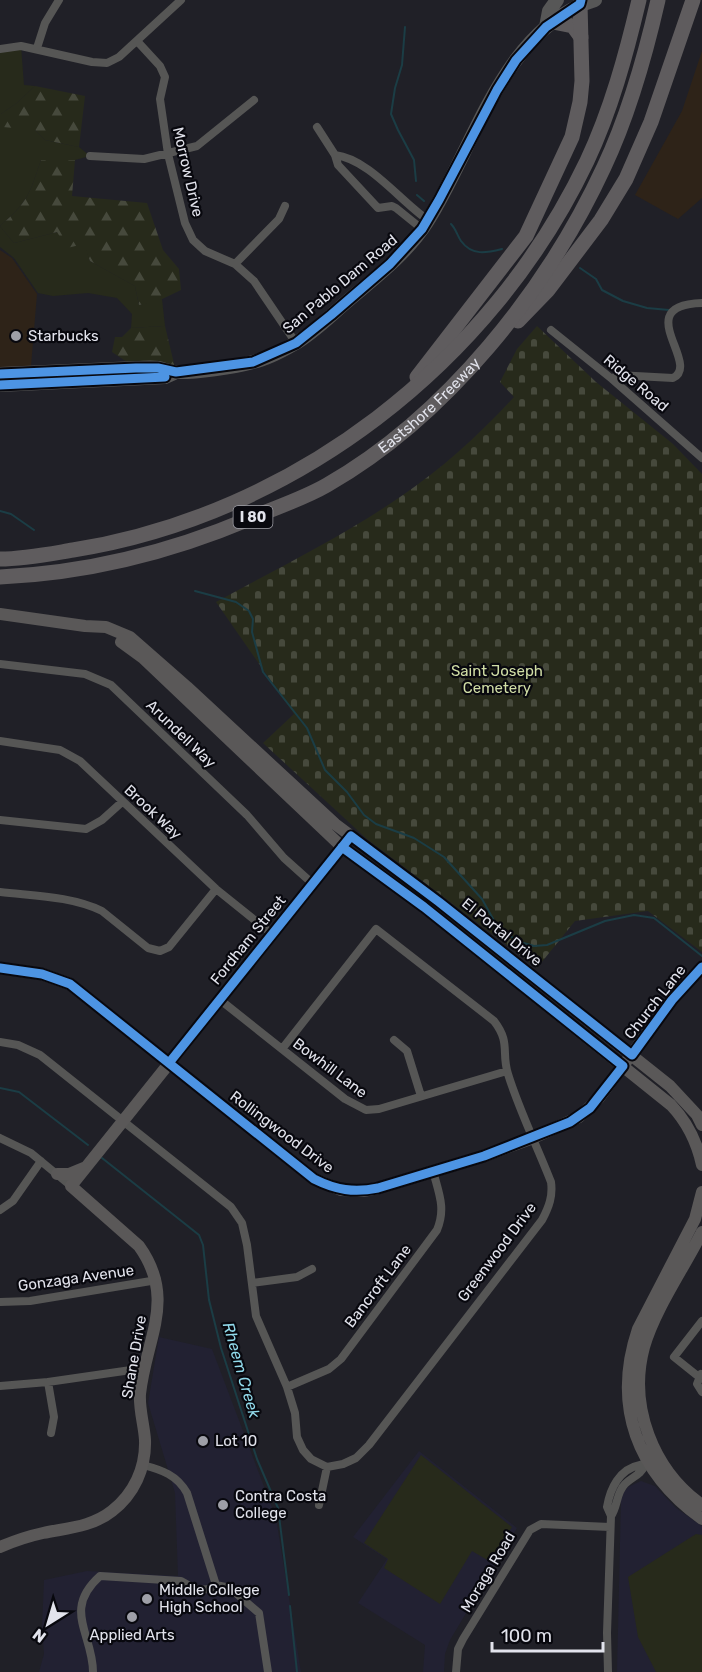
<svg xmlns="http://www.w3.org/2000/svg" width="702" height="1672" font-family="Rubik,sans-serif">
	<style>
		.commercial { fill: #2e2318 }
		.built { fill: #222132 }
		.grass { fill: #272a1b }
		.forest { fill: url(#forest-firs) }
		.cemetery { fill: url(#cemetery-stones) }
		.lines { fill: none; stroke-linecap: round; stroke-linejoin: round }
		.stream { stroke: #1b3d45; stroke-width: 2 }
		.street { stroke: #565655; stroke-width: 8 }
		.secondary { stroke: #5a5858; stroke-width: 12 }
		.primary { stroke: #575757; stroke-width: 14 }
		.highway { stroke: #5f5c5e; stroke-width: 15 }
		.cycleway-casing { stroke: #08080e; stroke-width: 13 }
		.cycleway { stroke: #4d94e3; stroke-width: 9 }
		.poi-dot { fill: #9e9fa7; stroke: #08080e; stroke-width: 2 }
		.labels { text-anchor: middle; stroke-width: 4.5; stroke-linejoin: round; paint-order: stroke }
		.shield { fill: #08080e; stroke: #a1a1a9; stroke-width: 1.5 }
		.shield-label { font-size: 14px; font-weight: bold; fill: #e2e3ec }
		.street-label { font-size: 15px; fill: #e2e3ec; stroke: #08080e }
		.poi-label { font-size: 15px; fill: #e2e3ec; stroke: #08080e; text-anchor: start }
		.park-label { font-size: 15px; fill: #d0dda5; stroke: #08080e }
		.water-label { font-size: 16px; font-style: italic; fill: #91d9ea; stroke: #08080e }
	</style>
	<defs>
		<pattern id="forest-firs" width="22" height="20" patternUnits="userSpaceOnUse" patternTransform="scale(1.5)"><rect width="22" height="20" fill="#272a1b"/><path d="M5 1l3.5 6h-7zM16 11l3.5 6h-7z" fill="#46493c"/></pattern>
		<pattern id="cemetery-stones" width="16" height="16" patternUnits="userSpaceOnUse" patternTransform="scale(1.5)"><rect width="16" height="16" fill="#272a1b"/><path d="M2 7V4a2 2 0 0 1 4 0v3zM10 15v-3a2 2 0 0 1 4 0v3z" fill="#46493c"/></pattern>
	</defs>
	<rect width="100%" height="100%" fill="#202027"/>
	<path class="commercial" d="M702 51V198L678 219 635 195 682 111Z
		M0 250 12 258 37 294 31 366 0 368Z"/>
	<path class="built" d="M159 1337 212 1349 276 1518 301 1672H39L44 1654 42 1628 44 1580 87 1571 178 1576 175 1493 148 1403Z
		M419 1451 517 1528 450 1640 445 1654 444 1672H423L425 1645 358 1603 387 1559 353 1537Z
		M641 1481 655 1486 676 1508 702 1526V1672H617L621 1500 624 1492 628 1487Z"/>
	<path class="grass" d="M21 46 24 85 35 86 17 103 1 114 35 130 45 140 79 147 90 156 75 160H41C29 195 29 201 0 226V49Z
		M0 226 14 243 57 232 85 244 90 261 135 286 139 305 162 299 165 326 131 328 132 314 117 298 88 293 53 296 38 293 14 258 0 247Z
		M421 1455 512 1527 489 1561 472 1551 440 1604 384 1568 388 1559 364 1543Z
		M696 1534 702 1535V1672H656L638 1637 628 1577Z"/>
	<path class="forest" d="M35 86 85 96 79 147 45 140 35 130 3 127 1 114 17 103Z
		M41 160H75L72 196 147 203 163 250 179 269 181 290 156 302 139 305 135 286 90 261 84 244 67 248 57 232 14 243 0 226C29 201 29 195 41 160Z
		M165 326 176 372 136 368 112 352 115 337H122L131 328Z"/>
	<path class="cemetery" d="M537 326 596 382 673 444 702 474V952L648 911 575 921 537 968 367 839 263 743 294 714 216 602C278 568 342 537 400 497 442 469 480 434 514 397L500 382 517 349Z"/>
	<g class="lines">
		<path class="stream" d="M405 27 402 65 395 88 391 114 398 130 414 160 416 181
			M417 195 424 201
			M451 224C456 229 457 235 461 241 472 256 486 253 502 249
			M580 268 596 279 602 290 623 301 647 308 669 310
			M0 511 11 514 34 530
			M195 591 236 602 249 611 253 619 252 632 263 672 307 728 325 770 347 792 364 815 376 824 414 838 444 857 482 899 497 926 517 941 534 946 547 945 605 921 634 915 654 918 702 956
			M0 1088 19 1092 88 1145
			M102 1158 194 1231 199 1235 203 1245 209 1300 221 1348 257 1459 278 1508 289 1595
			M290 1606 297 1672"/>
		<path class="street" d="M137 41 160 66 165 77 160 99 168 154 185 223 193 240 205 251 235 264 254 281 296 343
			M37 48 45 23 59 0
			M0 49 21 46 92 62 107 63 119 57 181 0
			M317 127 335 155 338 165 378 208 392 206 396 208 422 229
			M335 155C369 159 400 201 428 220
			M90 156 144 159 197 146 254 100
			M235 264 279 219 285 206
			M551 330 612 379 702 458
			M612 379 617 375 673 378C702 364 629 305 702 303
			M0 664 85 674 111 685 247 815 284 858 313 884
			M0 741 60 750 80 761 216 889 272 934
			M0 820 86 829 102 820 122 802
			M0 892C33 896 71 896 102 911L148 948 160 951 169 947 216 889
			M219 999 345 1099 366 1110 379 1109 507 1071
			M394 1040 407 1051 421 1096
			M0 1042 18 1045 40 1055 231 1207 242 1223 247 1245 256 1316 287 1387 295 1413 297 1437 303 1450 311 1459 327 1467 343 1464 356 1458 369 1445 542 1220C549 1207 553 1196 551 1182 537 1146 519 1110 508 1074 501 1052 511 1043 494 1021L376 929 282 1049
			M0 1138 31 1153 71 1186
			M0 1210 13 1201 41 1161
			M252 1283 297 1277 312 1269
			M0 1302 30 1301 157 1280
			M701 1374 697 1384 702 1392
			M699 1377 674 1357 702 1321
			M48 1382 54 1417 51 1433
			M0 1386 48 1382 131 1370 145 1371
			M287 1387 329 1369 341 1359 437 1230C446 1208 439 1194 433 1171
			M143 1465C162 1470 177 1475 187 1493L216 1585
			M319 1505 327 1467
			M611 1516 607 1507C610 1489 619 1469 640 1465 643 1464 646 1464 649 1462
			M216 1585 230 1588 259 1613 268 1672
			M93 1672C93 1634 62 1610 100 1576L181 1581 197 1590 210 1589 216 1585
			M456 1672 458 1649 463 1639 530 1530 541 1524 610 1527
			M608 1672 607 1633 611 1516C618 1506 616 1493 625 1484 632 1477 641 1475 645 1465"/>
		<path class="secondary" d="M0 614 85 626 106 627 130 637 187 687 335 824 439 902 670 1086 697 1115 702 1125
			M121 642 143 658 342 847 424 907 671 1105C688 1123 697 1142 702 1165
			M0 968 42 974 70 984 314 1179 341 1190 363 1191 378 1188 484 1156 533 1138 579 1117 599 1098 672 1000 702 967
			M57 1174H69L86 1167
			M702 1192 695 1219 638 1329C612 1406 637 1472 702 1519
			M702 1232C684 1268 655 1309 644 1347 628 1406 653 1470 702 1505
			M0 1547C14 1541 29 1536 43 1533 67 1528 92 1527 112 1511 134 1494 146 1468 145 1440 144 1424 139 1410 140 1394 146 1338 177 1299 139 1246L71 1186 351 836"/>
		<path class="primary" d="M546 27 549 11 557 0
			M0 374 136 368C143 368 151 367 158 368 164 369 170 372 176 372 194 373 235 367 253 362 267 359 282 351 294 344 312 334 328 318 344 304 373 279 406 255 427 222 474 149 503 27 595 0
			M0 385 165 377 174 373"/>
		<g class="highway">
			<path d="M553 22 573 26 581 37"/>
			<path d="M518 321 548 290 601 220 626 179 651 122 693 0"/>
			<path d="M417 377 526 236 572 137 580 102 582 81 580 4"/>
			<path d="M0 559C24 559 49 554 73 550 294 515 491 363 587 161 611 110 626 55 639 0"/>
			<path id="s1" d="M0 577C85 573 171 552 249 519 274 508 303 499 327 485 446 417 547 290 604 167 629 114 645 57 658 0"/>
		</g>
		<defs>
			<path id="cycleway" d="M0 374 136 368H158L176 372 253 362 296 343 331 315 390 264 422 229 439 200 497 90 516 60 546 27 580 4 581 0
				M0 385 165 377
				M0 968 42 974 70 984 314 1179C336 1190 354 1193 378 1188L484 1156 570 1122 590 1108 623 1066 424 907 342 847
				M169 1063 351 836 439 902 632 1055 672 1000 702 967"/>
		</defs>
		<use href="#cycleway" class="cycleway-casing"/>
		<use href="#cycleway" class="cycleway"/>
	</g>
	<g class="poi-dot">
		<circle cx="16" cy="336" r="6"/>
		<circle cx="203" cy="1441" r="6"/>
		<circle cx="223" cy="1505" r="6"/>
		<circle cx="147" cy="1599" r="6"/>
		<circle cx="132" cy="1617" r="6"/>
	</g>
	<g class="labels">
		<rect class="shield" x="233.5" y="506" width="39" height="22" rx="4.5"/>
		<g class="shield-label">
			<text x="253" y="522">I 80</text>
		</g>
		<g class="street-label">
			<text transform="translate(188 172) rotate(77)" y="5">Morrow Drive</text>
			<text transform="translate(340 284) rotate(-40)" y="5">San Pablo Dam Road</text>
			<text transform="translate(636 383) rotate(40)" y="5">Ridge Road</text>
			<text dy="5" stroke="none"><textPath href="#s1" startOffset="472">Eastshore Freeway</textPath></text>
			<text transform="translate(181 734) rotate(44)" y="5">Arundell Way</text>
			<text transform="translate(153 812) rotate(43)" y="5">Brook Way</text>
			<text transform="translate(502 932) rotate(39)" y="5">El Portal Drive</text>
			<text transform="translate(248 940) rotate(-51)" y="5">Fordham Street</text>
			<text transform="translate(655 1002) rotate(-52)" y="5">Church Lane</text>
			<text transform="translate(330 1068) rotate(37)" y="5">Bowhill Lane</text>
			<text transform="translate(282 1132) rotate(37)" y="5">Rollingwood Drive</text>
			<text transform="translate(497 1252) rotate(-53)" y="5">Greenwood Drive</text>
			<text transform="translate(76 1278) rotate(-8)" y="5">Gonzaga Avenue</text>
			<text transform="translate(378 1286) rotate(-53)" y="5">Bancroft Lane</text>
			<text transform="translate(134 1357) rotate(-80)" y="5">Shane Drive</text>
			<text transform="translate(488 1572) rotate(-59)" y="5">Moraga Road</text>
		</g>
		<g class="poi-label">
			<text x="28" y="341">Starbucks</text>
			<text x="215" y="1446">Lot 10</text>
			<text x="235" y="1501">Contra Costa<tspan x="235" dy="17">College</tspan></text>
			<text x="159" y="1595">Middle College<tspan x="159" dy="17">High School</tspan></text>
			<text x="132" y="1640" text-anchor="middle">Applied Arts</text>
		</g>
		<g class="park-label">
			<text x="497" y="676">Saint Joseph<tspan x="497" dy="17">Cemetery</tspan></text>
		</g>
		<g class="water-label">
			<text transform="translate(242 1370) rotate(74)" y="6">Rheem Creek</text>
		</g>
	</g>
	<g transform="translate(48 1624) rotate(217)" stroke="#08080e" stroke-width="4.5" paint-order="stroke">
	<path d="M0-4.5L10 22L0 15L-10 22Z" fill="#e2e3ec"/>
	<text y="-9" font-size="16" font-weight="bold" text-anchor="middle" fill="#e2e3ec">N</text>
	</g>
	<path d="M492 1642v9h111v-9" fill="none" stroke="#e2e3ec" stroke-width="3"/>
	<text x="501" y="1642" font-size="18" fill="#e2e3ec" stroke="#08080e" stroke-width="4.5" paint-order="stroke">100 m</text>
</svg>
